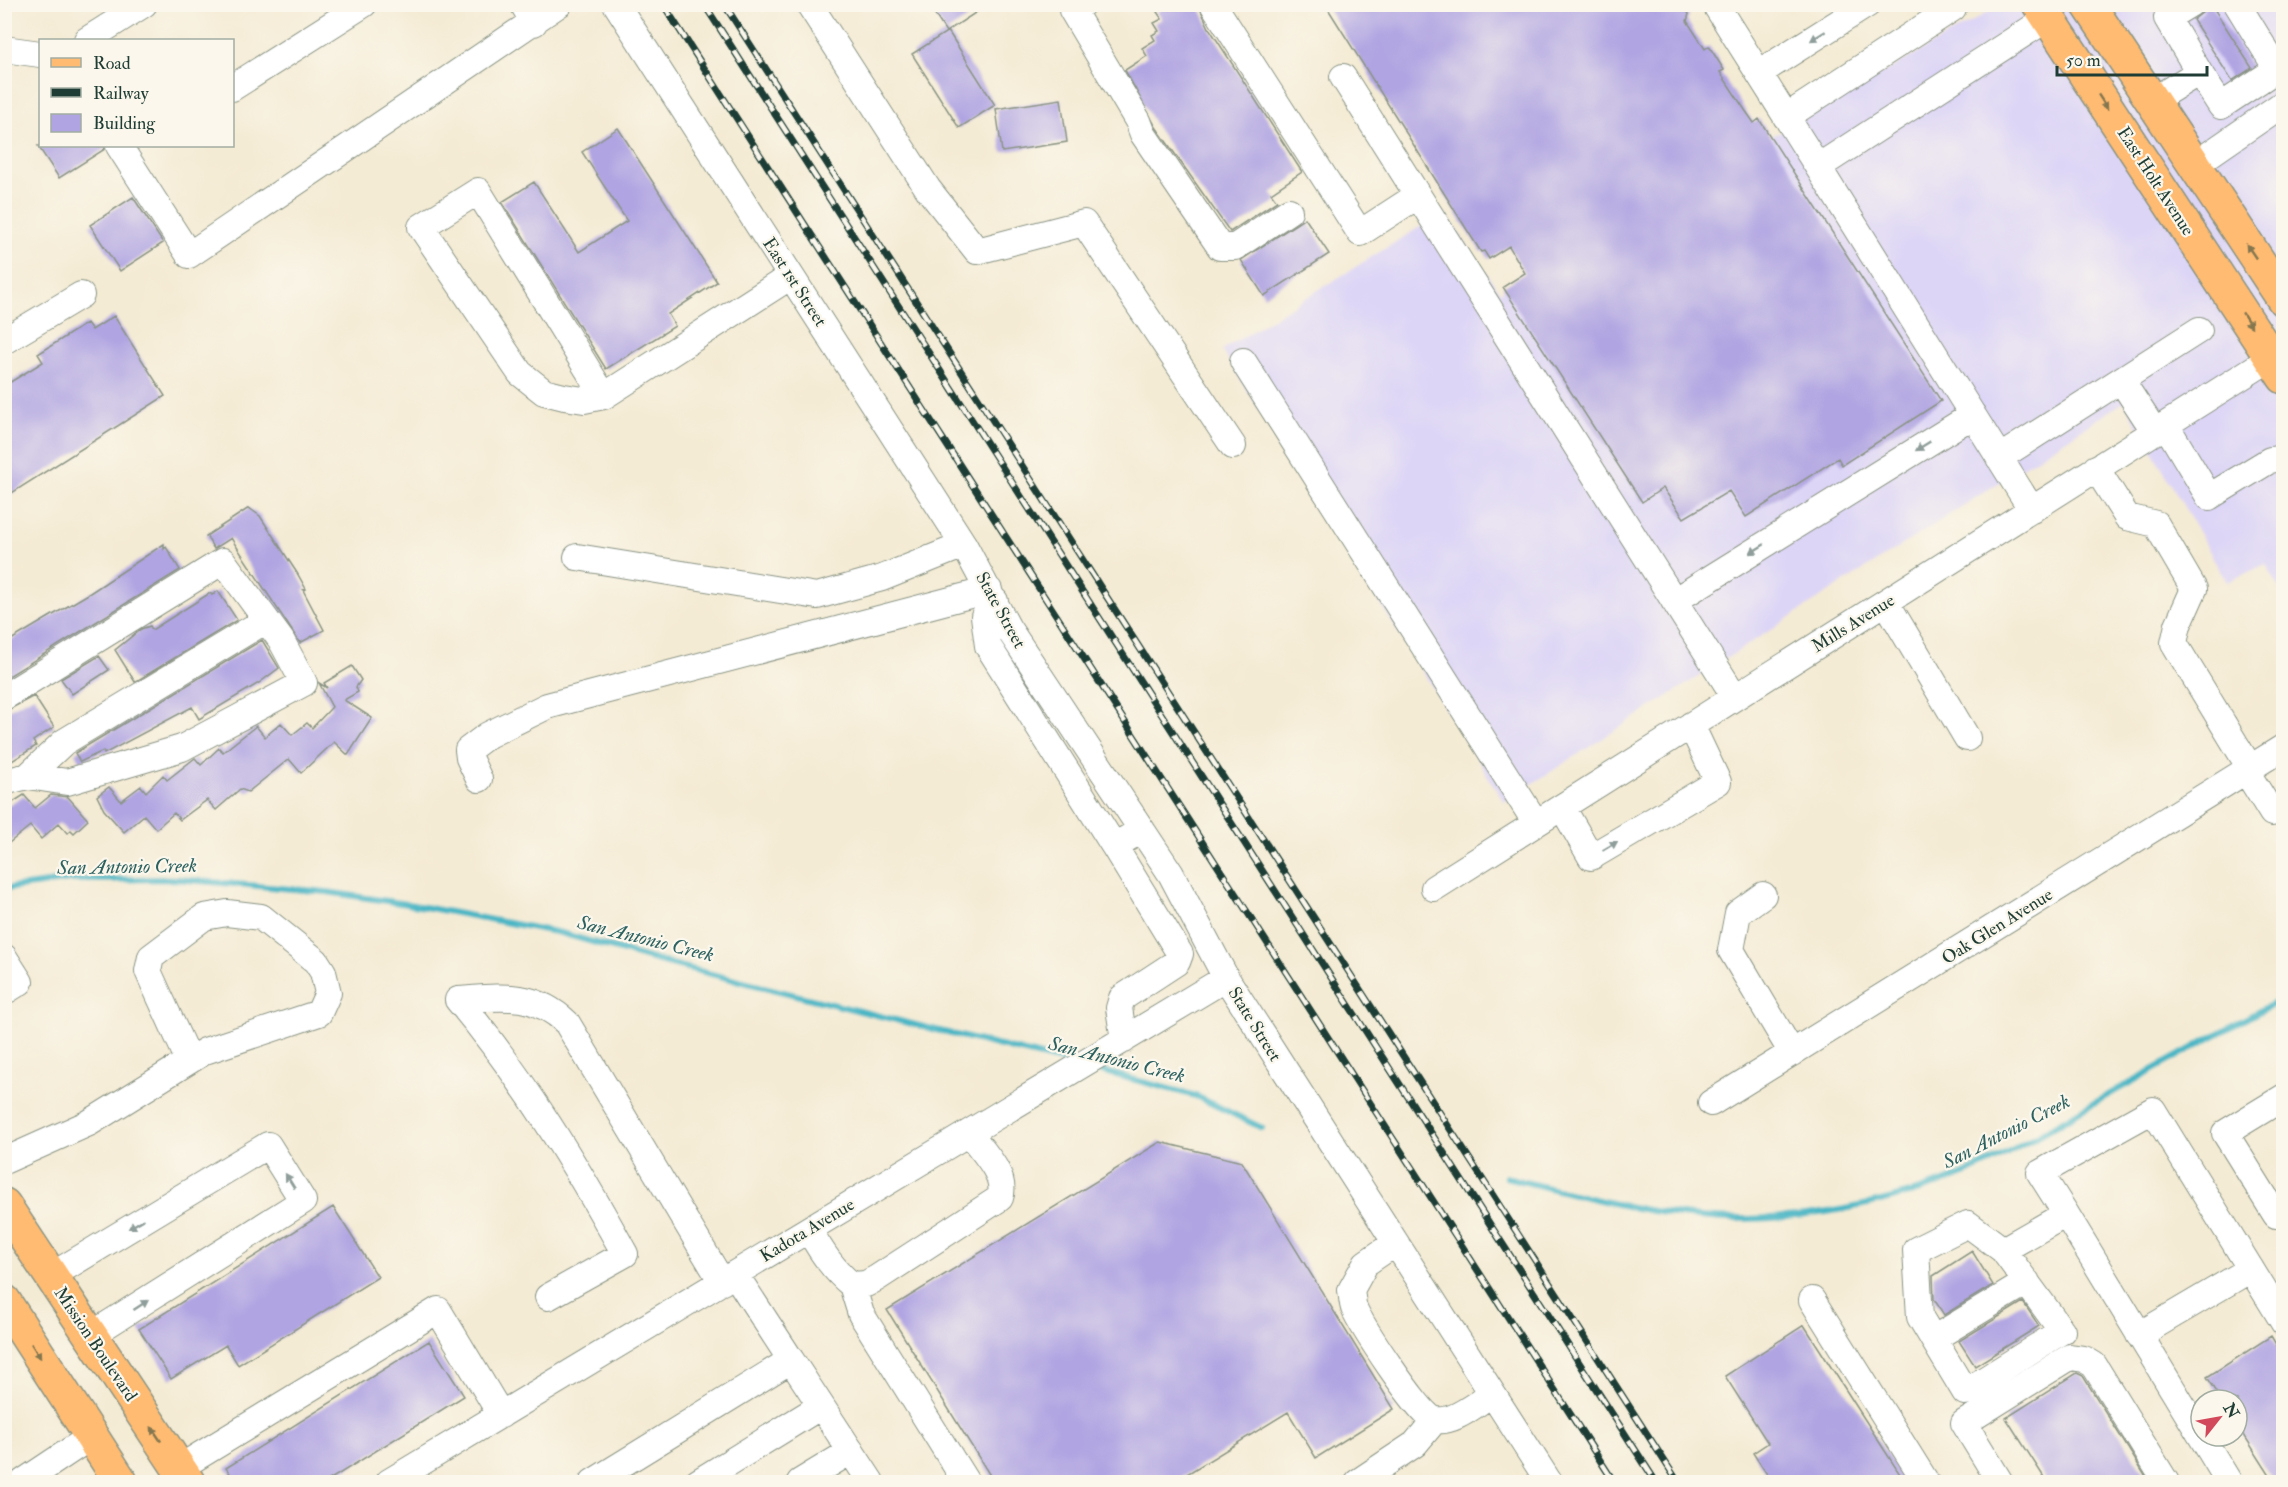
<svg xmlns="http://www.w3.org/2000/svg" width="2288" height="1487" font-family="'IM FELL Double Pica',serif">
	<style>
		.built { fill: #ddd5f6 }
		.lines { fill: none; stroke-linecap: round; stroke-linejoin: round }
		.stream { stroke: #4ab6c5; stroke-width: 6 }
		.building { fill: #b0a4e2 }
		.minor-casing { stroke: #8a9484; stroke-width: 28 }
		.major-casing { stroke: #8a9484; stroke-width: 36 }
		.minor { stroke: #fff; stroke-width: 26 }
		.major { stroke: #ffbb71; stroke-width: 33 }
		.rail-casing { stroke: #1f3d34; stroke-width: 7 }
		.rail { stroke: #fbf7ec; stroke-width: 4.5; stroke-dasharray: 14; stroke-linecap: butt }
		.oneway { fill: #8f9e9a }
		.oneway2 { fill: #84764f }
		.labels { text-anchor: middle; stroke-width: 4.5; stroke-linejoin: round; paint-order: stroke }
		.street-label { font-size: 18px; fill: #1f3d34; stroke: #fbf7ec }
		.water-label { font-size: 20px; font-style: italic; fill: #2c6160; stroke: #fbf7ec }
	</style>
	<rect width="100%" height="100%" fill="#fbf7ec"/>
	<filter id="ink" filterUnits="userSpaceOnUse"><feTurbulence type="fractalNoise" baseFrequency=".0167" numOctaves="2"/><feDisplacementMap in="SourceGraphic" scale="12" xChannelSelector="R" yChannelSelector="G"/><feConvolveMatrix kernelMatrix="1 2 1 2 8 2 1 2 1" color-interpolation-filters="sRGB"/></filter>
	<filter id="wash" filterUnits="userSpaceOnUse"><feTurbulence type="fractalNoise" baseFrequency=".008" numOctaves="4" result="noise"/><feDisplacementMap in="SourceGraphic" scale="24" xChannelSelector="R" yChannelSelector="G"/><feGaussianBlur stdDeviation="1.35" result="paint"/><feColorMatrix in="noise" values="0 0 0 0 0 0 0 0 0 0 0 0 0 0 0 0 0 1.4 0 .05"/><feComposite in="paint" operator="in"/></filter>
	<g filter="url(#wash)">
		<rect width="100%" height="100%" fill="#f4ebd4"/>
		<path class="built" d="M2001 5H2283V594L2266 564 2227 582 2124 402 1504 802 1222 350 1444 212 1500 292Z"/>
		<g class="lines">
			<path class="stream" d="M4 889 70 880 176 879 327 892 414 905 561 933 655 960 1069 1063
				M1090 1068 1196 1096 1262 1128
				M1506 1177C1585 1197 1665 1220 1747 1219 1814 1218 1878 1205 1941 1183 1990 1166 2034 1138 2078 1112 2146 1074 2214 1035 2284 998"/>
		</g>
		<g id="blocks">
			<path class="building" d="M928 4H989L946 32Z
				M1169 4H1198L1209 28 1302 172 1271 193 1277 201 1230 232 1156 127 1125 70 1147 56 1142 48 1155 40 1152 35 1159 31 1154 23 1162 19 1157 12Z
				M1325 4H1683L1689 14 1687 21 1705 49 1709 46 1724 70 1720 72 1745 110 1754 123 1759 119 1941 401 1842 465 1838 458 1746 517 1729 491 1684 518 1663 488 1642 502 1503 287 1525 273 1509 246 1489 259 1484 251 1481 252Z
				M2211 4 2252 68 2232 81 2193 20 2203 12 2205 6Z
				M948 31 995 105 959 128 912 54Z
				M1061 99 1067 142 1002 152 996 109Z
				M618 128 717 282 668 314 675 326 606 369 502 202 534 182 579 252 627 221 582 152Z
				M38 146H104L105 149 59 178Z
				M133 197 163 243 120 271 90 225Z
				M1305 218 1329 254 1264 296 1241 260Z
				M114 316 165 396 4 498V386L43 362 38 354 87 323 92 330Z
				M249 508 260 516 297 573 306 589 303 590 324 630 300 643 231 538 214 549 206 536Z
				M164 544V549L166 547 180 570 4 679V644L90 593Z
				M218 591 237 620 135 682 115 650 141 629 150 626 152 630 210 593 212 595Z
				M262 640 279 668 259 683 199 719 192 707 104 754 103 751 80 762 75 753Z
				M99 656 109 670 72 694 61 679Z
				M352 666 361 680 356 687 358 692 344 700 372 718 348 755 334 742 301 773 289 759 248 792 240 789 216 810 207 800 180 820 174 813 156 829 144 815 124 832 104 810 97 796 109 787 121 801 141 786 146 792 163 775 167 780 195 758 201 765 219 748 223 752 256 726 265 737 281 723 292 735 307 723 312 728 332 707 319 683 327 688 324 683Z
				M34 696 54 727 33 741 36 746 4 766V712Z
				M24 795 35 808 51 795 68 797 88 820 74 833 71 830 68 833 59 823 41 839 30 826 4 847V808Z
				M1160 1142 1242 1162 1394 1409 1316 1458 1288 1412 1174 1482H994L887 1310Z
				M333 1207 378 1277 238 1365 226 1345 171 1379 139 1329Z
				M1972 1251 1993 1285 1944 1315 1934 1299 1933 1276Z
				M2023 1302 2039 1326 1975 1366 1959 1341Z
				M1804 1325 1905 1482H1772L1753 1453 1768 1443 1725 1376Z
				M2271 1336 2283 1356V1482H2274L2237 1424V1400H2222L2207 1377Z
				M429 1341 464 1396 326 1482H236L226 1468Z
				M2077 1373 2083 1376 2149 1482H2047L2006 1418Z"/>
		</g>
	</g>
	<g filter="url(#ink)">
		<use href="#blocks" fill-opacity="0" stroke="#8a9484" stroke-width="1.5"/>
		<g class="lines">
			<defs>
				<path id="minor" d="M523 4 534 23
					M616 4 964 545 1008 628 1171 874 1226 978 1549 1482
					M809 4 928 189 977 251 1084 223 1233 446
					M1082 4 1072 10 1138 121 1143 134 1220 247H1235L1289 211
					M1213 4 1360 233 1417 196
					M1715 4 1818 167
					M87 40 144 4
					M4 49 40 54
					M2199 72 2221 106 2277 69 2237 4
					M1759 73 1868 4
					M1343 77 1735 697
					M232 88 364 4
					M2152 101 2199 72 2167 18 2190 4
					M1786 117 1953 8 1951 4
					M119 146 189 255 559 4
					M2194 165 2284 103
					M4 341 81 295
					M1243 361 1536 823
					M2121 380 2155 432
					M604 396 478 191 421 227 520 373 544 392 564 397 584 400 604 396 791 276
					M2166 425 2209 497 2270 460 2284 458
					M1999 458 2199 330
					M2096 468 2127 517 2156 524 2194 589 2178 625 2174 643 2250 768
					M2032 510 1818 167 2048 18
					M577 557 817 596 882 578 964 545
					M995 601 984 616 988 646 1114 846 1142 830
					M1674 601 1973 415
					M1886 602 1967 738
					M4 697 223 561 281 640 304 683 182 748 67 782 28 776 4 782
					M2246 771 2272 813 2284 806
					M28 776 64 742 266 620
					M479 779 469 758 468 750 488 735 547 706 989 590
					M1562 807 1591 857 1718 782 1691 725
					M1114 846 1180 954 1177 962 1122 998 1119 1008 1124 1040
					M1434 888 2271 358
					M1763 895 1738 913 1731 950 1792 1053
					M4 957 20 982 4 992
					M2284 1097 2225 1133 2276 1215H2284
					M1711 1103 2284 747
					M4 1161 89 1123 205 1051 319 1013 328 993 323 972 316 961 261 917 227 913 204 917 151 957 148 971 189 1061
					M2066 1214 2040 1173 2153 1110 2284 1323
					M1968 1224 2003 1250 2062 1331 1965 1392 1920 1317 1916 1250Z
					M809 1230C821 1251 833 1270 852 1285L866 1284 877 1278 1000 1198C1008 1175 982 1151 969 1133
					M1394 1244 1366 1263 1351 1290C1352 1295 1352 1302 1354 1308 1361 1325 1419 1414 1433 1419 1451 1426 1477 1403 1491 1394
					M2003 1250 2066 1214 2229 1482
					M735 1274 791 1360
					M51 1276 268 1145 303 1201 91 1335
					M852 1285 861 1314 966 1482
					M548 1297 625 1254C576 1165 523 1078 458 1000 500 997 534 991 567 1023L722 1282
					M1812 1300 1926 1482
					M2139 1335 2251 1269
					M1933 1339 2027 1282
					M179 1468 438 1310 501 1415
					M23 1482 92 1436
					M389 1482 1226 978
					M593 1482 791 1360 871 1482
					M698 1482 821 1406
					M800 1482 851 1451
					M1358 1482 1415 1444 1435 1420
					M2000 1482 1964 1423 2070 1357 2084 1359 2094 1365 2166 1482"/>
				<path id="major" d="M2039 4 2284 377
					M2088 4 2284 300
					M4 1205 188 1482
					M4 1301 121 1482"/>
			</defs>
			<use href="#minor" class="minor-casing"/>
			<use href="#major" class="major-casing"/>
			<use href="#minor" class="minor"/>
			<use href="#major" class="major"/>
			<defs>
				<path id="rail" d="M663 4 1614 1482
					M704 4 1656 1482
					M724 4 1678 1482"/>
			</defs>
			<use href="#rail" class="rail-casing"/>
			<use href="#rail" class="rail"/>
		</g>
		<defs><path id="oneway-solid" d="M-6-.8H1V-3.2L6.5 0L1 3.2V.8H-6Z" transform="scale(1.5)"/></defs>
		<g class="oneway">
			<use href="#oneway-solid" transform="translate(1818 36) rotate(148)"/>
			<use href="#oneway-solid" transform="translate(1923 446) rotate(148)"/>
			<use href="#oneway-solid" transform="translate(1757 549) rotate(148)"/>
			<use href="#oneway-solid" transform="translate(1610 846) rotate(-31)"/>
			<use href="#oneway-solid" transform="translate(290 1181) rotate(-122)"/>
			<use href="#oneway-solid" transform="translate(136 1224) rotate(149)"/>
			<use href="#oneway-solid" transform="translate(141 1305) rotate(-33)"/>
		</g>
		<g class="oneway2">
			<use href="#oneway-solid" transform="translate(2103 102) rotate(57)"/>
			<use href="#oneway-solid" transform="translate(2251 251) rotate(-124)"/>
			<use href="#oneway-solid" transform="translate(2247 320) rotate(57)"/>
			<use href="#oneway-solid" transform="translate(36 1351) rotate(57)"/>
			<use href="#oneway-solid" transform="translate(156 1434) rotate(-124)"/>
		</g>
	</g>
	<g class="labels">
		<g class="street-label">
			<text transform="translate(2156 181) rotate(57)" y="6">East Holt Avenue</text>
			<text transform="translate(795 282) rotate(57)" y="6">East 1st Street</text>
			<text transform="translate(1001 610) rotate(61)" y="6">State Street</text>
			<text transform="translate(1853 623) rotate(-32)" y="6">Mills Avenue</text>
			<text transform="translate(1997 926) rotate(-32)" y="6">Oak Glen Avenue</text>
			<text transform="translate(1255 1024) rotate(58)" y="6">State Street</text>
			<text transform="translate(807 1230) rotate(-31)" y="6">Kadota Avenue</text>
			<text transform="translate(96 1344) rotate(56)" y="6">Mission Boulevard</text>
		</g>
		<g class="water-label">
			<text transform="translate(127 866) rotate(-1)" y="7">San Antonio Creek</text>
			<text transform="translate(646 938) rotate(14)" y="7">San Antonio Creek</text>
			<text transform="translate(1117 1059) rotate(14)" y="7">San Antonio Creek</text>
			<text transform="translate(2006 1131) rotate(-27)" y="7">San Antonio Creek</text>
		</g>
	</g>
	<rect width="2288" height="1487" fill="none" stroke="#fbf7ec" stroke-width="24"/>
	<rect x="39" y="39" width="195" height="108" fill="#fbf7ec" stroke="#a3ada2" stroke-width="1.5"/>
	<rect x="51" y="58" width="30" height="9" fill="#ffbb71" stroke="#a3ada2" stroke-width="1.5"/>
	<text x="93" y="69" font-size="18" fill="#1f3d34">Road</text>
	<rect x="51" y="88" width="30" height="9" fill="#1f3d34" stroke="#a3ada2" stroke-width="1.5"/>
	<text x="93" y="99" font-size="18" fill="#1f3d34">Railway</text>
	<rect x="51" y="114" width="30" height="18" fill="#b0a4e2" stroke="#a3ada2" stroke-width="1.5"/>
	<text x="93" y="129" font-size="18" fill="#1f3d34">Building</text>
	<g transform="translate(2219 1418) rotate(59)"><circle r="28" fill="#fbf7ec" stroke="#a3ada2" stroke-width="1.5"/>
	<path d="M0-4.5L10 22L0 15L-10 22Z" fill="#d1495b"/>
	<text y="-9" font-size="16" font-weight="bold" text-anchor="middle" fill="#1f3d34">N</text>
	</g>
	<path d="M2057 66v9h150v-9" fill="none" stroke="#1f3d34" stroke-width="3"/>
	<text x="2066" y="66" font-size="18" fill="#1f3d34" stroke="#fbf7ec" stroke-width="4.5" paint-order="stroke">50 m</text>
</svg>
